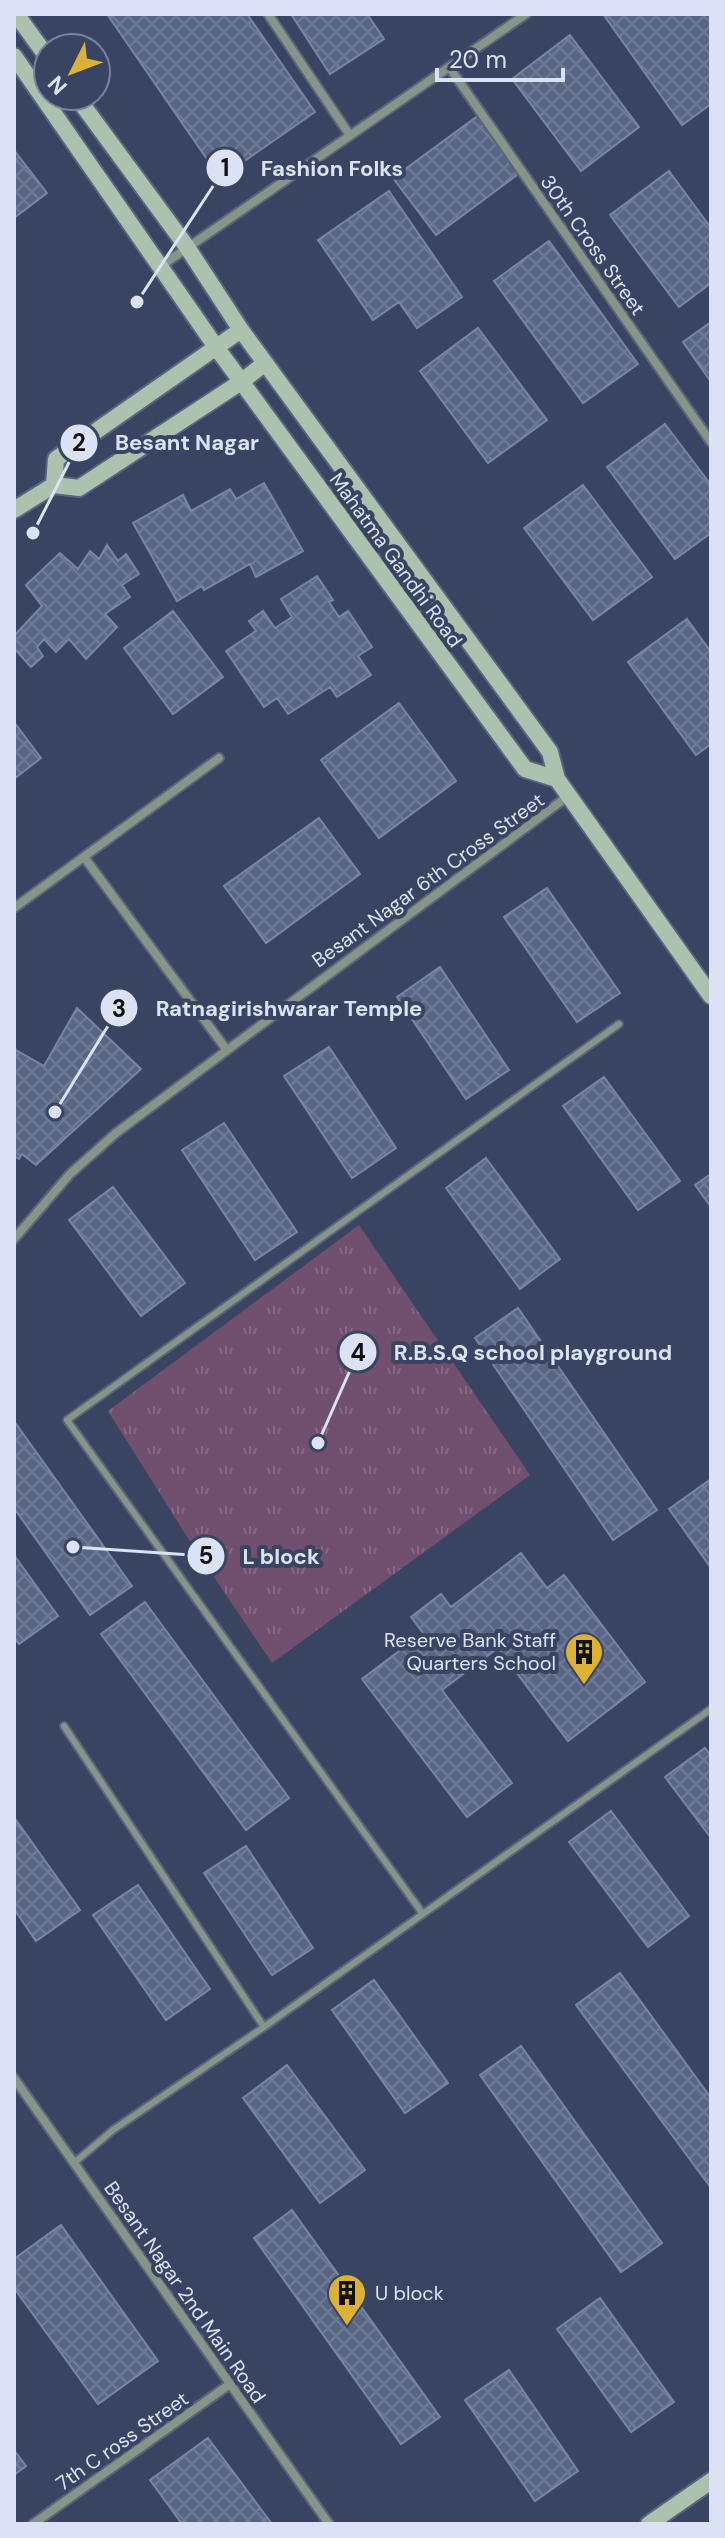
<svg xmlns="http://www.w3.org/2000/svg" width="725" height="2538" font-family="'DM Sans',sans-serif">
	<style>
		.grass { fill: url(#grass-tufts) }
		.building { fill: url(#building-cross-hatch); stroke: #7885a7; stroke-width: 2 }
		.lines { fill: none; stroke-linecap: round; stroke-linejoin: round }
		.lane-casing { stroke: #59647f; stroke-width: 10 }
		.street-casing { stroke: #59647f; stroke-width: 12 }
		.secondary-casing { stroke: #59647f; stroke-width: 20 }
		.lane { stroke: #879589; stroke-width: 6 }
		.street { stroke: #879589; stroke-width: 8 }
		.secondary { stroke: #acc2ae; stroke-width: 16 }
		.labels { text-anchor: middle; stroke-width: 8; stroke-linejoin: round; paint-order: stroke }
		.street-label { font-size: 20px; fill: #dbe2f5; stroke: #394462 }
		.poi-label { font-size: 20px; fill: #dbe2f5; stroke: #394462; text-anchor: end }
		.leader { fill: none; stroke: #dbe2f5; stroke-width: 3 }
		.callout-dot { fill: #dbe2f5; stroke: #394462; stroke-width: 3 }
		.mark-label { font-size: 24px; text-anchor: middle; font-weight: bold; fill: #111 }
		.callout-label { font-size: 22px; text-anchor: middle; font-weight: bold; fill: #dbe2f5; stroke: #394462; stroke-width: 8; stroke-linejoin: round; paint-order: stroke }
	</style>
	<defs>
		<pattern id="grass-tufts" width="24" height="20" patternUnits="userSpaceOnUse" patternTransform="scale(2)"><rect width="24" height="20" fill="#714f6f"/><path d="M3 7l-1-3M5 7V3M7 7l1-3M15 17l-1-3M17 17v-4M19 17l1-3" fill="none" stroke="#856884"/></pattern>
		<pattern id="building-cross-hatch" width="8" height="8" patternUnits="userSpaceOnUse" patternTransform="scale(2)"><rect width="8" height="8" fill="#596585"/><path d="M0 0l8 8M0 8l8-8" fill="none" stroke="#707b97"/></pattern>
	</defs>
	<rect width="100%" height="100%" fill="#394462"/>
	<path class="grass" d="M359 1225 530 1475 272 1663 191 1543 108 1411Z"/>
	<path class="building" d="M107 14H247L315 112 220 178Z
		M291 14H367L384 39 330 74Z
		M603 14H708L711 18V104L682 125Z
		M570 35 639 127 581 171 512 79Z
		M479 115 521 172 436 235 393 178Z
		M14 150 47 193 14 218Z
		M669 171 711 228V283L679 307 610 215Z
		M389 191 462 297 417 328 399 302 373 320 318 240Z
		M549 241 638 364 583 403 494 281Z
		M711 322V382L683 342Z
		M478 328 547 420 488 463 420 371Z
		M665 424 711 485V533L675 559 607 467Z
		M264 483 303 551 256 577 250 564 204 590 202 586 177 601 133 523 183 495 191 511 230 489 236 499Z
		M583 485 652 577 593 620 524 528Z
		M107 545 118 561 126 554 139 574 122 585 130 597 105 614 117 627 86 659 69 639 56 652 44 639 37 647 43 656 31 667 14 648V636L42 606 26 585 60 553 78 569 90 551 99 559Z
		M317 576 333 600 329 602 339 617 348 611 372 647 358 656 371 675 337 697 330 687 288 714 277 698 264 707 226 651 256 631 249 621 263 611 275 628 292 617 281 599Z
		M173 611 223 677 173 714 124 648Z
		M687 619 711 652V744L696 755 628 662Z
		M399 703 456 781 379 838 321 760Z
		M14 722 41 758 14 779Z
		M319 818 360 874 266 943 224 886Z
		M547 888 620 993 577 1022 504 917Z
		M440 967 509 1070 466 1099 397 997Z
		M77 1008 141 1069 36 1165 22 1154 19 1159 14 1156V1049L44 1066Z
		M329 1047 396 1148 352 1178 284 1076Z
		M604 1077 680 1181 638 1210 563 1106Z
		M224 1123 297 1232 255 1260 182 1150Z
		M486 1158 560 1259 520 1289 446 1188Z
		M711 1174V1207L695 1185Z
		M113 1187 185 1283 141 1316 69 1220Z
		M518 1308 657 1510 613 1540 475 1338Z
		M14 1421 132 1586 90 1615 14 1508Z
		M711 1479V1568L669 1509Z
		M521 1553 547 1588 564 1575 645 1682 568 1741 498 1648 442 1690 512 1783 467 1817 362 1679 423 1633 411 1617 441 1594 451 1607Z
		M14 1555 58 1616 19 1644 14 1637Z
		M145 1602 289 1798 246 1830 101 1634Z
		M705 1748 711 1756V1838L665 1777Z
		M611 1811 689 1916 648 1947 569 1842Z
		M14 1817 80 1910 36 1941 14 1909Z
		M246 1846 313 1948 272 1975 204 1873Z
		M138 1885 210 1989 166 2020 93 1915Z
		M620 1973 711 2098V2188L576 2005Z
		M374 1980 448 2083 405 2113 332 2010Z
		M521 2046 662 2243 621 2272 480 2075Z
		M287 2065 365 2170 320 2203 243 2098Z
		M292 2210 440 2417 401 2444 254 2238Z
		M61 2225 158 2361 98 2404 14 2288V2259Z
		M600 2298 674 2402 631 2432 557 2329Z
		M509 2370 578 2471 535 2501 465 2400Z
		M208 2438 272 2524H182L150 2480Z
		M14 2450 26 2466 14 2475Z"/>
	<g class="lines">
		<defs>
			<path id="lane" d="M64 1726 264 2027
				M423 1914 67 1420 619 1024
				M74 2163 113 2130 264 2027 711 1709"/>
			<path id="street" d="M268 14 349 134
				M449 67 711 442
				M161 266 526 14
				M84 857 226 1049
				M14 908 219 758
				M14 1239 70 1174 116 1133 568 796
				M14 2078 329 2524
				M33 2524 230 2384"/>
			<path id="secondary" d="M16 14 48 58
				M14 56 216 347 525 769 557 779
				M76 96 187 247 241 330 550 752 557 779 711 996
				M54 485 56 459 241 330
				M54 485 79 488 241 382 265 363
				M14 510 54 485
				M649 2524 711 2481"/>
		</defs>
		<use href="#lane" class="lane-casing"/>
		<use href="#street" class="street-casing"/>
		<use href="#secondary" class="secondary-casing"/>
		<use href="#lane" class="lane"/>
		<use href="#street" class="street"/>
		<use href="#secondary" class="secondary"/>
	</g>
	<defs>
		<symbol id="building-pin" viewBox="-11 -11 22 30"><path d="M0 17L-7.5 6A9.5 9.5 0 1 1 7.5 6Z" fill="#ddb133" stroke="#394462"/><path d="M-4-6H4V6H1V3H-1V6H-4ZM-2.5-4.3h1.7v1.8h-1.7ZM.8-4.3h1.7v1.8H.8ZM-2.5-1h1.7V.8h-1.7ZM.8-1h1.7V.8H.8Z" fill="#111"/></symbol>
	</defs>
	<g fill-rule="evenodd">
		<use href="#building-pin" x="562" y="1630" width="44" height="60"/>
		<use href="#building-pin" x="325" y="2271" width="44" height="60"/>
	</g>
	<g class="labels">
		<g class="street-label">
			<text transform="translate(593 245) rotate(55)" y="7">30th Cross Street</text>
			<text transform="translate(396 560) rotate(54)" y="7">Mahatma Gandhi Road</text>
			<text transform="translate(428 880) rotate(-36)" y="7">Besant Nagar 6th Cross Street</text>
			<text transform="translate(185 2292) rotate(55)" y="7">Besant Nagar 2nd Main Road</text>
			<text transform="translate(122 2441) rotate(-35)" y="7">7th C ross Street</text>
		</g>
		<g class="poi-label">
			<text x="556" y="1647">Reserve Bank Staff<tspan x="556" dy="23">Quarters School</tspan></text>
			<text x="375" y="2300" text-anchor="start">U block</text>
		</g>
	</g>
	<path class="leader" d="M137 302L225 168M33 533L79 443M55 1112L119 1008M318 1443L358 1352M73 1547L206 1556"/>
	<g class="callout-dot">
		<circle cx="137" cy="302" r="8"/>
		<circle cx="33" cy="533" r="8"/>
		<circle cx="55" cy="1112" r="8"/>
		<circle cx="318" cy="1443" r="8"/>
		<circle cx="73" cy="1547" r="8"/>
		<circle cx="225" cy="168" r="20"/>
		<circle cx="79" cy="443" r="20"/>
		<circle cx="119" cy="1008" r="20"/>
		<circle cx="358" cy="1352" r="20"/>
		<circle cx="206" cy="1556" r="20"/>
	</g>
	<g class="mark-label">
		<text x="225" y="176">1</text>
		<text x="79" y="451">2</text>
		<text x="119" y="1017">3</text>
		<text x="358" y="1361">4</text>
		<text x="206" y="1564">5</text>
	</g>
	<g class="callout-label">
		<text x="332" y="176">Fashion Folks</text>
		<text x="187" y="450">Besant Nagar</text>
		<text x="289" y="1016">Ratnagirishwarar Temple</text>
		<text x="533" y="1360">R.B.S.Q school playground</text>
		<text x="281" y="1564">L block</text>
	</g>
	<rect width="725" height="2538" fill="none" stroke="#dbe2f5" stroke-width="32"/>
	<g transform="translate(72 72) rotate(228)"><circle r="38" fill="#394462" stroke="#7a839d" stroke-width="2"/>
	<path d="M0-6L14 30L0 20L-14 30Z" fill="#ddb133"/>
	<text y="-12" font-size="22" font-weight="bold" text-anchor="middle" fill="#dbe2f5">N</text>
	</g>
	<path d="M437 68v12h126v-12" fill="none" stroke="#dbe2f5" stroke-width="4"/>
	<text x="449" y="68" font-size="24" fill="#dbe2f5" stroke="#394462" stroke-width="6" paint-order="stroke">20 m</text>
</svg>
